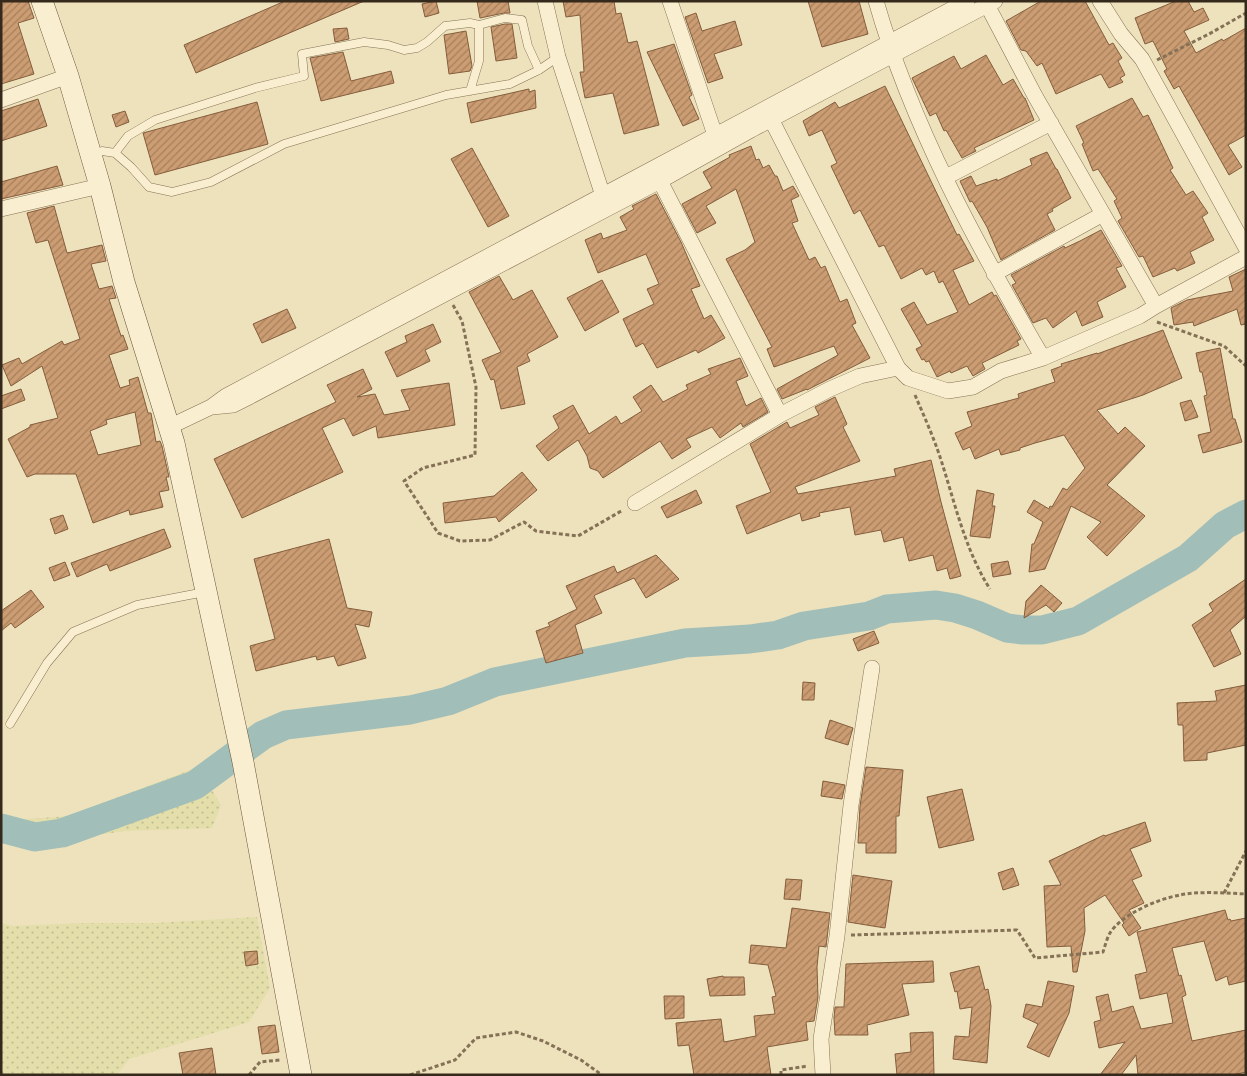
<svg xmlns="http://www.w3.org/2000/svg" width="1247" height="1076" font-family="'Source Serif 4',serif">
	<style>
		.farmland { fill: url(#farmland-dots) }
		.lines { fill: none; stroke-linecap: round; stroke-linejoin: round }
		.river { stroke: #a1bfb8; stroke-width: 29 }
		.building { fill: url(#building-hatch); stroke: #845d3c; fill-rule: evenodd }
		.lane-casing { stroke: #857256; stroke-width: 9 }
		.street-casing { stroke: #857256; stroke-width: 16 }
		.secondary-casing { stroke: #67533a; stroke-width: 22 }
		.path { stroke: #857256; stroke-width: 3; stroke-dasharray: 4 2.5; stroke-linecap: butt }
		.lane { stroke: #f9efd0; stroke-width: 8 }
		.street { stroke: #f9efd0; stroke-width: 15 }
		.secondary { stroke: #f9efd0; stroke-width: 21 }
	</style>
	<defs>
		<pattern id="farmland-dots" width="8" height="8" patternUnits="userSpaceOnUse" patternTransform="scale(1.25)"><rect width="8" height="8" fill="#e3deaa"/><path d="M2 2h.1M6 6h.1" fill="none" stroke="#c3be92" stroke-width="1.8" stroke-linecap="round"/></pattern>
		<pattern id="building-hatch" width="6" height="6" patternUnits="userSpaceOnUse" patternTransform="scale(1.25)"><rect width="6" height="6" fill="#cc9d72"/><path d="M-1 1l2-2M0 6l6-6M5 7l2-2" fill="none" stroke="#a6805d"/></pattern>
	</defs>
	<rect width="100%" height="100%" fill="#eee2bd"/>
	<path class="farmland" d="M198 767 221 805 212 828 125 831 57 841 1 839V821L68 816Z
		M257 917 270 988 249 1022 129 1059 117 1075H1V923L13 926 84 923H154Z"/>
	<g class="lines">
		<path class="river" d="M1 828 35 837 62 833 195 785 263 735 286 725 410 710 448 701 495 682 685 643 750 639 778 635 804 626 869 616 887 609 936 605 955 608 977 615 1007 628 1023 630H1042L1078 621 1188 558 1225 525 1246 514"/>
	</g>
	<path class="building" d="M1 1H28L34 18 18 23 34 74 1 84Z
		M285 1H364L196 73 184 45Z
		M436 1 439 13 425 17 422 4Z
		M477 1H508L510 13H504L480 18Z
		M563 1H614L616 14 621 13 628 43 637 41 659 125 624 134 613 93 585 98 580 72H584L580 15 566 17Z
		M808 1H859L868 34 822 47Z
		M1041 1H1085L1109 45 1113 43 1122 58 1118 61 1125 75 1120 78 1123 82 1109 88 1101 74 1056 94 1042 63 1037 66 1026 51 1021 50 1006 21Z
		M1176 1H1188L1194 12 1203 8 1209 20 1184 31 1196 53 1222 39 1223 41 1246 28V135L1228 145 1242 167 1229 175 1179 86 1174 89 1164 71 1167 69 1153 41 1145 44 1135 18Z
		M696 13 702 31 735 21 742 45 714 54 723 78 708 83 685 17Z
		M505 24H512L517 58 496 61 491 27Z
		M347 28 349 39 335 42 333 29Z
		M466 31 472 66 470 71 449 74 444 35Z
		M674 44 692 95 689 97 699 119 683 126 647 52Z
		M343 52 351 81 391 71 394 83 321 101 310 58Z
		M986 55 1003 85 1013 79 1024 98H1025L1034 120 974 148 976 151 962 158 946 130 944 131 936 113 930 116 912 78 954 56 961 69Z
		M885 86 957 235 959 234 974 261 953 270 969 305 992 292 994 296 996 295 1021 339 1017 341 1019 345 982 363 985 369 973 376 967 366 951 373 950 371 937 377 929 361 926 362 924 359 922 360 916 349 922 346 901 309 914 302 927 325 958 312 943 281 939 283 934 271 926 275 922 268 901 279 884 245 879 247 860 210 854 214 831 166 837 163 822 130 809 136 803 121 835 102 839 108Z
		M529 89V92L535 90 536 108 471 123 467 103Z
		M1132 98 1143 117 1148 115 1173 168 1170 170 1186 195 1193 191 1208 213 1202 217 1214 240 1190 252 1195 263 1177 271 1175 268 1153 277 1143 256 1139 257 1118 221 1122 218 1114 201 1117 199 1098 169 1093 171 1082 144 1084 143 1076 126Z
		M38 99 47 126 1 141V111Z
		M257 102 268 144 155 175 143 133Z
		M125 111 129 122 116 127 112 115Z
		M751 146 756 160 759 159 763 168 769 165 775 176H777L783 191 793 186 799 196 791 200 798 221 792 223 809 260 815 257 821 268 825 266 840 302 847 299 856 323 852 325 870 358 807 390V389L782 399 777 389 838 355 834 346 774 367 767 349 772 347 726 259 745 250 755 242 736 189 706 206 716 223 697 233 682 204 712 188 703 172 730 157 729 155Z
		M472 148 509 216 488 227 451 159Z
		M1047 152 1056 169H1057L1071 198 1052 209 1053 211 1047 214 1055 230 1001 260 987 227 972 201 970 202 960 181 971 176 976 186 997 179V181L1032 165 1030 159Z
		M57 166 63 185 1 199V182Z
		M656 194 681 242 700 286 691 289 704 319 711 315 725 338 698 353 696 350 657 368 643 343 636 347 623 319 654 304 647 289 659 284 646 254 598 273 585 240 601 233 603 239 627 230 620 217 634 209 632 206Z
		M54 206 67 253 102 245 106 261 91 264 99 289 112 286 116 298 109 299 121 336 123 335 128 349 109 355 120 388 130 385 129 380 138 377 148 413H151L156 442 160 441 162 446 169 477H166L169 490 159 492 163 507 130 515 129 510 93 523 76 474H35L27 477 8 439 30 427V425L58 418 42 366 11 386 2 365 19 358 22 364 62 341 64 345 80 339 48 240 36 243 27 213ZM135 412 141 445 98 455 90 431 107 424 106 420Z
		M1101 230 1122 266 1116 268 1126 287 1097 302 1103 317 1082 326 1076 311 1053 328 1046 318 1033 323 1012 285 1016 283 1011 275 1064 246 1065 248 1080 241Z
		M1246 269V324L1241 325 1237 309 1194 326 1193 322 1174 325 1171 308 1187 300 1233 291 1229 277Z
		M499 276 513 300 532 290 558 337 527 354 530 361 517 367 525 404 501 409 494 379 491 380 482 360 501 352 469 292Z
		M602 280 619 312 585 331 567 298Z
		M287 309 296 328 262 343 253 324Z
		M433 324 441 342 425 350 430 361 397 377 385 352 407 342 405 336Z
		M1163 330 1182 378 1143 395 1097 410 1118 434 1125 427 1145 446 1107 485 1145 516 1107 556 1087 537 1101 522 1071 506 1045 569 1029 572 1032 544H1034L1043 522 1027 512 1034 500 1049 509 1050 506 1052 507 1063 488 1067 490 1085 468 1064 435 1035 443 1020 448V450L1001 455 999 449 975 459 970 447 963 450 955 433 972 426 967 412 1019 398 1018 394 1055 382 1051 370 1062 366 1061 364 1097 353V354Z
		M1220 348 1233 419H1235L1242 442 1203 453 1198 435 1211 432 1204 396 1207 395 1202 372H1200L1196 353Z
		M740 358 748 376 736 381 746 406 761 398 768 412 743 427 741 423 720 438 712 427 686 439 691 447 672 459 660 441 603 478 598 471 590 468 587 456 578 440 548 461 536 446 559 428 553 416 573 405 589 434 616 416 621 424 642 411 633 397 651 385 663 402 688 389 686 385 711 374 708 369Z
		M363 369 372 389 357 397 375 394 384 415 410 410 401 390 449 383 455 425 378 438 376 426 353 436 344 418 322 428 343 472 242 518 214 459 336 402 327 385Z
		M21 389 25 400 1 409V396Z
		M835 397 847 424 843 427 860 461 795 487 798 494 896 476 894 469 931 460 941 502 961 576 950 579 947 568 937 571 933 555 909 561 903 537 884 542 881 530 855 535 850 507 819 513 820 516 802 521 800 513 747 534 736 506 771 492 750 444 787 422 790 428 819 415 815 407Z
		M1191 400 1198 417 1185 421 1180 403Z
		M522 472 537 490 499 522 496 517 445 523 443 503 494 496Z
		M696 490 702 503 667 518 661 507Z
		M977 490 994 494 992 506H995L990 538 970 536Z
		M63 515 68 529 55 534 50 519Z
		M164 529 171 547 110 571 107 564 77 577 71 563Z
		M329 539 347 608 372 612 369 627 355 624 366 658 338 666 334 656 317 660 316 656 256 671 250 646 275 639 254 559Z
		M656 555 679 579 646 598 634 578 595 595 594 596 602 613 575 625 583 653 546 663 536 631 550 626 548 623 577 609 566 586 614 566 617 573Z
		M1008 561 1011 574 993 577 991 564Z
		M65 562 70 575 54 581 49 568Z
		M1246 579V616L1230 630 1241 654 1214 667 1192 625 1213 611 1209 604Z
		M1041 585 1062 603 1054 612 1046 605 1024 618 1026 601Z
		M31 590 44 607 15 628 11 623 1 631V611Z
		M874 631 879 643 858 651 853 639Z
		M803 682 815 683 814 700H802Z
		M1246 685V745L1207 753V760L1184 761 1183 725H1178L1177 703 1217 701 1215 691Z
		M830 720 853 728 848 745 825 738Z
		M866 767 903 770 899 816H896V853H866V843H858L860 806Z
		M823 781 845 785 842 799 821 796Z
		M962 789 974 840 939 848 927 797Z
		M1145 822 1151 841 1130 849 1142 876 1132 880 1144 903 1129 910 1141 928 1129 936 1122 925 1124 923 1105 895 1084 908 1085 931 1077 972H1073L1071 946 1047 947 1044 886 1061 885 1049 861 1104 835 1105 836Z
		M1013 868 1019 885 1003 890 998 873Z
		M853 875 892 881 885 928 848 922Z
		M786 879 802 880 800 900 784 899Z
		M792 908 830 913 826 947 819 946 817 967 818 997 814 1021 806 1022 808 1040 767 1047 771 1075H694L689 1045 678 1046 676 1023 721 1019 724 1042 756 1036 754 1016 775 1014 772 997 776 996 768 965 749 963 751 945 786 948Z
		M1225 910 1228 920 1230 919 1231 921 1246 918V981L1229 985 1227 976 1216 981 1204 941 1172 948 1179 976 1181 975 1186 995 1182 997 1192 1041 1246 1030V1072L1232 1075H1138L1136 1055 1121 1075H1100L1125 1042 1099 1048 1094 1022 1101 1020 1096 997 1108 994 1112 1012 1133 1006 1141 1029 1173 1023 1167 993 1140 999 1135 975 1147 972 1137 932Z
		M257 951 258 964 246 966 244 952Z
		M933 961 934 982 902 984 909 1015 867 1025 868 1035H835L834 1018 835 1007H844L846 964Z
		M979 966 985 990 988 989 991 1006 987 1063 953 1059 955 1036 969 1037 972 1007 960 1009 957 991 955 992 950 973Z
		M723 976V977H744L745 995 710 996 707 979Z
		M1048 981 1074 986 1069 1013 1049 1057 1027 1047 1038 1024 1023 1017 1026 1004 1042 1007Z
		M664 996H684V1018L665 1019Z
		M275 1025 279 1052 262 1054 258 1027Z
		M933 1032 934 1075H897L895 1054 911 1052 910 1033Z
		M212 1048 216 1075H183L179 1053Z"/>
	<g class="lines">
		<defs>
			<path id="lane" d="M470 91 479 61V25
				M115 153 128 136 155 120 255 88 304 76 302 54 364 42 388 45 404 50 417 48 427 42 445 26 470 23 479 25 505 18 522 20 528 46 539 70
				M93 157 102 151 115 153 131 167 149 187 172 192 211 182 284 144 446 95 510 84 539 70 558 57
				M10 724 47 663 73 632 137 605 205 592"/>
			<path id="street" d="M545 1 558 57 603 196
				M670 1 715 135
				M876 1C912 127 977 245 1043 358
				M1100 1 1121 34 1142 59 1246 248
				M1 100 68 76
				M772 121 898 368
				M946 177 1051 123
				M660 181 780 415
				M1 209 100 186
				M994 274 1103 214
				M1156 306 1246 257
				M212 407 233 405 249 397 660 181 751 130 995 1
				M169 427 211 407 226 396 967 1
				M635 503 780 415 830 389 860 376 898 368 908 378 948 391 973 387 1001 371 1043 358 1140 316 1156 306 1035 96 985 1
				M823 1075 821 1039 837 936 851 805 872 668"/>
			<path id="secondary" d="M42 1 68 76 100 186 124 282 174 443 243 762 301 1075"/>
		</defs>
		<use href="#lane" class="lane-casing"/>
		<use href="#street" class="street-casing"/>
		<use href="#secondary" class="secondary-casing"/>
		<path class="path" d="M1157 60 1209 34 1246 13
			M453 305 462 321 476 387 475 455 423 468 404 481 438 533 460 541 490 540 524 522 536 531 578 536 623 510
			M1157 322 1224 346 1246 366
			M915 395C924 416 934 438 941 460 955 503 965 550 990 589
			M1224 893 1246 851
			M851 935 1017 930 1035 958 1103 952C1105 946 1107 938 1110 933 1122 914 1158 899 1180 895 1198 891 1227 893 1246 894
			M249 1075 260 1062 280 1060
			M410 1075 455 1060 476 1038 516 1032 543 1041 581 1060 602 1075
			M781 1075V1070L808 1066"/>
		<use href="#lane" class="lane"/>
		<use href="#street" class="street"/>
		<use href="#secondary" class="secondary"/>
	</g>
	<rect width="1247" height="1076" fill="none" stroke="#34291b" stroke-width="5"/>
</svg>
